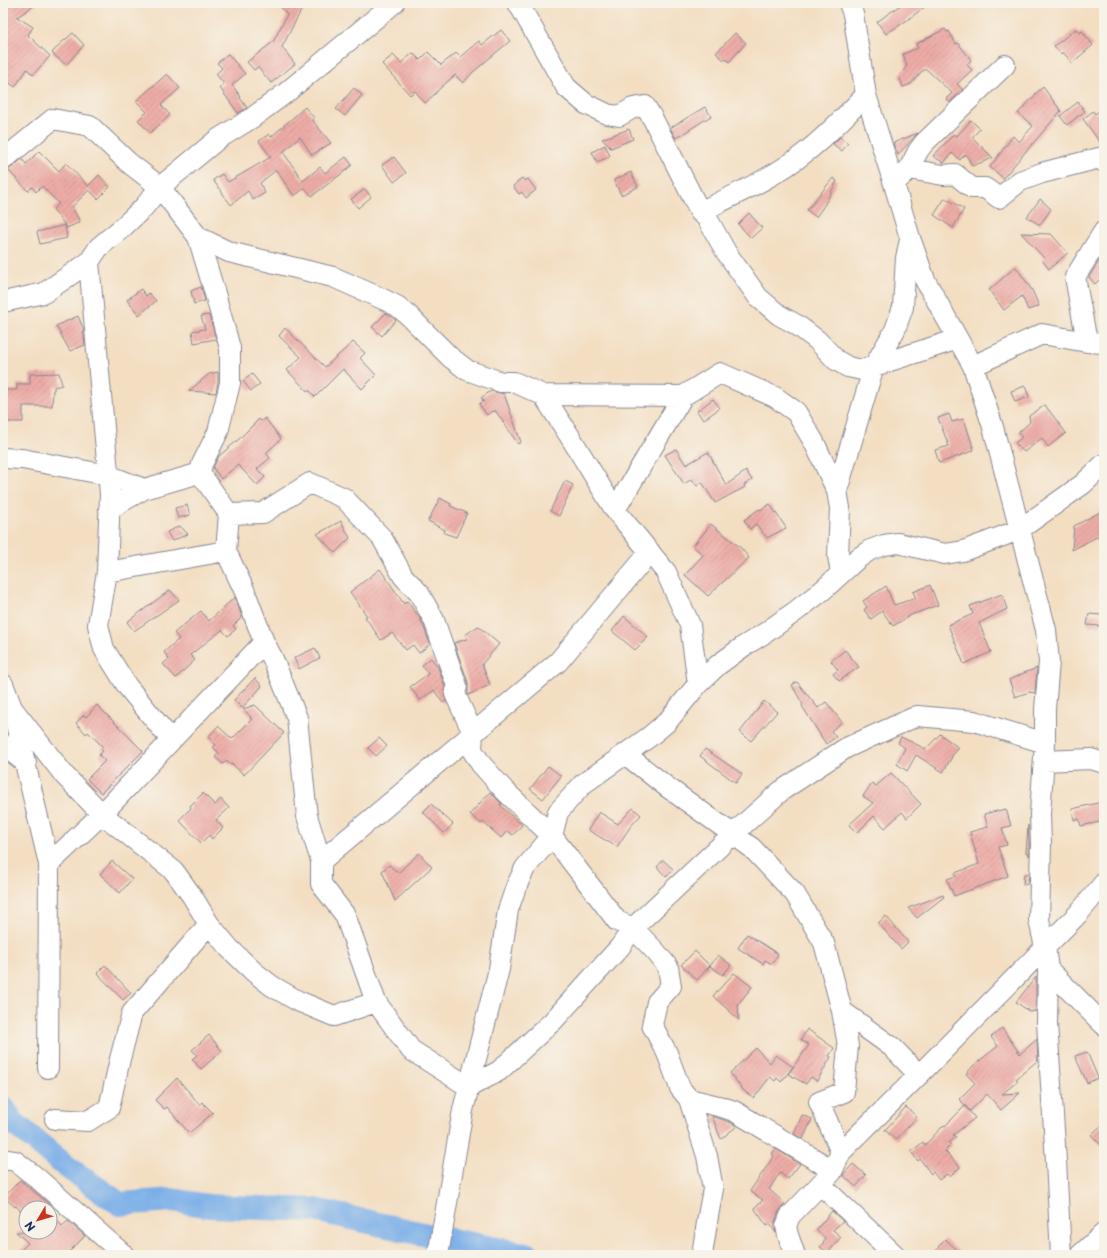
<svg xmlns="http://www.w3.org/2000/svg" width="1107" height="1258" font-family="'Playpen Sans',sans-serif">
	<style>
		.lines { fill: none; stroke-linecap: round; stroke-linejoin: round }
		.river { stroke: #7aafe8; stroke-width: 24 }
		.building { fill: url(#building-hatch) }
		.minor-casing { stroke: #878690; stroke-width: 22 }
		.minor { stroke: #fff; stroke-width: 20 }
	</style>
	<defs>
		<pattern id="building-hatch" width="6" height="6" patternUnits="userSpaceOnUse"><rect width="6" height="6" fill="#edaca6"/><path d="M-1 1l2-2M0 6l6-6M5 7l2-2" fill="none" stroke="#cb9491"/></pattern>
	</defs>
	<rect width="100%" height="100%" fill="#f7f3e8"/>
	<filter id="ink" filterUnits="userSpaceOnUse"><feTurbulence type="fractalNoise" baseFrequency=".025" numOctaves="2"/><feDisplacementMap in="SourceGraphic" scale="8" xChannelSelector="R" yChannelSelector="G"/><feConvolveMatrix kernelMatrix="1 2 1 2 8 2 1 2 1" color-interpolation-filters="sRGB"/></filter>
	<filter id="wash" filterUnits="userSpaceOnUse"><feTurbulence type="fractalNoise" baseFrequency=".012" numOctaves="4" result="noise"/><feDisplacementMap in="SourceGraphic" scale="16" xChannelSelector="R" yChannelSelector="G"/><feGaussianBlur stdDeviation="0.9" result="paint"/><feColorMatrix in="noise" values="0 0 0 0 0 0 0 0 0 0 0 0 0 0 0 0 0 1.4 0 .05"/><feComposite in="paint" operator="in"/></filter>
	<g filter="url(#wash)">
		<rect width="100%" height="100%" fill="#f3dec2"/>
		<g class="lines">
			<path class="river" d="M3 1108 15 1124 67 1167 120 1204 172 1200 209 1206 315 1210 441 1238 529 1255"/>
		</g>
		<g id="blocks">
			<path class="building" d="M9 3H38L17 17 33 27 28 35 50 56 33 75 27 69 15 87 3 78V21L8 14 4 10Z
				M278 3H305L282 47 295 64 271 83 258 67 254 70 247 62 273 42 287 15Z
				M903 3H930L906 21 886 34 877 22Z
				M945 29 947 32 949 31 956 44 958 43 971 60 967 65 972 70 957 84 963 90 950 102 946 99 952 93 926 69 923 71H922L911 84 903 87 899 76 907 66 903 54 918 48 916 44Z
				M1076 29 1079 33 1082 31 1093 45 1072 63 1063 52 1061 54 1054 46Z
				M501 30 510 41 473 72 463 83 455 75 437 91V92L425 103 415 91 410 95 382 64 393 55 401 63 413 53 420 60 428 52 441 65 456 53 460 57 479 41 482 45Z
				M73 33 84 45 66 65 52 53 60 44Z
				M735 33 746 43 729 62 725 58 724 60 716 53Z
				M228 54 245 74 232 85 241 97 240 98 247 108 238 113 220 88 224 84 216 74 222 68 217 63Z
				M167 74 180 88 161 105 170 115 150 133 138 120 147 112 136 101Z
				M1043 87 1061 111 1003 178 990 167 1013 136 1019 142 1033 126 1018 113 1036 94H1035Z
				M354 88 362 95 345 116 336 109Z
				M1078 102 1085 111 1067 125 1060 116Z
				M305 107 314 118 312 120 331 143 312 155 300 137 283 152 303 181 320 167 325 173 346 157 352 165 341 174 312 196 305 188 294 196 276 170 260 183 265 193 253 200 248 191 231 205 213 180 222 174 228 182 271 157 259 141 269 134 271 137Z
				M705 107 711 116 676 138 670 128Z
				M1104 107V148L1083 119 1093 111 1095 114Z
				M971 120 980 129 972 137 993 158 972 166 966 154 960 160 952 153 944 163 933 156 954 134 956 137Z
				M629 129 633 139 611 148 602 139Z
				M918 133 916 135 898 155 893 143Z
				M840 137 848 143 842 151 833 144Z
				M605 145 610 156 597 162 592 152Z
				M39 151 59 171 66 163 88 186 99 175 110 187 98 199 89 190 72 207 80 222 67 228 65 225 67 238 40 244 37 232 65 225 53 209 59 204 42 186 36 192 32 187 28 191 8 170 22 159 26 164Z
				M394 157 406 173 394 182 382 165Z
				M631 172 638 187 621 195 614 180Z
				M522 178 525 181 528 179 536 190 526 198 522 192 519 194 513 186Z
				M833 178 837 181 825 204 816 217 807 210Z
				M365 189 371 197 358 208 351 199Z
				M945 198 964 209 953 228 934 215Z
				M1040 199 1051 209 1040 225 1027 217Z
				M749 213 762 228 751 238 738 224Z
				M1021 233 1051 234 1068 253 1049 269 1042 260 1044 258Z
				M1104 253V275L1095 284 1089 277Z
				M1016 267 1032 290 1039 306 1028 310 1022 296 1004 310 989 290 1011 271V270Z
				M201 287 205 301 194 304 191 291Z
				M141 289 146 296 149 293 156 301 139 315 127 300Z
				M386 313 396 320 382 336 372 327Z
				M209 315 216 339 194 343 192 331 205 329 201 316Z
				M78 316 83 328 85 345 70 351 56 326Z
				M285 328 325 367 353 342 365 353 360 358 376 375 362 389 343 369 315 397 310 391H307L287 370 301 357 279 336Z
				M218 372V382L216 393 189 391 209 374Z
				M59 373 62 385 54 387V390H53L52 406H23V422H3V390H17V384H30V374Z
				M252 374 260 384 251 391 243 381Z
				M1025 386 1029 397 1015 402 1011 391Z
				M491 391 504 394 521 442 518 444 495 410 493 412 492 411 487 415 479 404 484 401 481 398Z
				M713 399 720 408 703 420 697 411Z
				M1045 405 1066 433 1048 447 1042 438 1024 452 1015 443 1022 437 1018 433 1030 422 1029 416Z
				M949 414 952 422 964 419 974 450 970 452 939 463 935 450 949 446 938 418Z
				M265 418 281 439 266 453 270 458 257 469 265 477 257 485 238 465 221 479 213 468 219 456 238 440 259 419 261 421Z
				M676 449 686 465 708 452 726 485 746 471 752 480 744 485 745 487 715 503 702 482 697 486 692 479 684 484 665 455Z
				M565 481 573 485 559 516 550 511Z
				M440 498 451 504 450 506 467 513 456 537 444 533 445 530 428 521Z
				M770 504 786 528 767 538 756 524 750 529 744 520 759 509 760 510Z
				M187 505 190 515 178 518 175 508Z
				M1104 510V533L1072 550 1074 526Z
				M341 521 350 538 335 553 317 534Z
				M711 524 741 548 749 558 708 596 685 575 703 555 693 546Z
				M180 526 188 534 172 541 167 532Z
				M380 569 404 604 407 601 419 617 423 625 430 644 419 653 413 645 406 650 392 633 381 640 365 617 367 616 350 592Z
				M930 585 938 605 911 615 893 626 882 611 871 619 864 610 867 607 863 601 886 586 894 605 916 598 913 592Z
				M170 590 179 600 134 631 127 622Z
				M1002 594 1007 609 979 623 991 652 964 664 948 625 973 614 970 606Z
				M235 597 242 617 233 626 236 629 228 636 222 630 190 655 195 660 176 678 163 664 169 659 164 652 179 639 174 633 201 611 209 621Z
				M1089 614 1102 615 1101 626 1087 625Z
				M624 616 648 637 635 650 612 631Z
				M478 626 499 644 482 664 490 685 468 695V682L454 643 467 639 465 635Z
				M315 648 320 658 299 669 294 658Z
				M845 650 859 667 839 681 833 674 838 670 831 661Z
				M431 658 438 667 445 687 444 692 446 701 443 703 434 690 420 700 410 687 428 674 422 665Z
				M1037 668 1035 693 1029 692 1015 697 1009 680 1024 673Z
				M255 678 262 686 242 708 234 700Z
				M797 682 818 708 826 702 842 722 831 731 836 737 826 744 802 706 803 705 792 685Z
				M764 701 777 712 751 741 740 732Z
				M97 705 143 751 101 793 87 779 105 761 99 755 103 751 101 749 103 747 88 732 86 734 76 723 84 715 86 717Z
				M255 705 284 733 244 775 232 764 231 765 226 761 223 764 215 757 219 753 213 747 216 745 208 737 218 726 232 739 252 719 250 718 251 717 243 709Z
				M940 734 959 748 951 757H952L943 772 916 755 907 771 897 764 905 748 898 743 901 737 926 749Z
				M379 738 387 746 376 756 368 748Z
				M705 749 742 774 736 783 700 756Z
				M548 766 561 776 543 799 530 789Z
				M891 773 921 804 907 818 902 812 885 828 874 816 857 833 849 825 873 803 863 796 872 783 876 786Z
				M490 792 502 804 500 805 522 825 513 835 507 831 501 838 483 822 481 824 470 814Z
				M203 793 215 805 221 799 229 808 216 820 223 828 212 839 209 835 201 843 179 820 191 808 190 806Z
				M1102 802 1104 808V821L1081 826 1079 819 1074 820 1072 809Z
				M431 804 453 824 444 833 423 812Z
				M633 808 641 815 630 827 617 847 588 830 599 812 618 824Z
				M1006 809 1011 826 1002 828 1007 845 998 847 1008 876 954 896 947 879 956 876 955 873 979 864 970 832 988 827 984 814Z
				M1028 825 1029 844V856V853H1026Z
				M419 853 432 867 395 901 382 871 389 865 398 873Z
				M663 860 673 869 666 877 657 867Z
				M112 861 132 879 120 893 100 874Z
				M1024 874H1029L1028 884 1023 885Z
				M943 895 944 897 917 918 908 908Z
				M886 916 908 942 901 949 878 923Z
				M747 934 778 954 772 964 765 960 763 964 738 948Z
				M695 951 710 966 697 980 681 965Z
				M718 955 731 965 723 975 710 966Z
				M105 965 131 993 123 1000 97 973Z
				M734 973 752 987 738 1004 739 1020 713 996Z
				M1036 977V1011L1030 1012 1016 1002Z
				M1002 1028 1020 1054 1037 1039 1038 1060 1016 1079 1018 1081 1002 1094 1020 1093 1001 1110 987 1094 970 1111 959 1099 975 1083 966 1074 973 1066 998 1046 991 1037Z
				M807 1029 834 1048 829 1056 831 1057 817 1081 811 1077 806 1084 788 1074 809 1045 801 1040Z
				M209 1035 222 1051 201 1069 192 1059 197 1055 192 1050Z
				M756 1048 770 1063 776 1055 793 1067 781 1082 777 1078 775 1081 770 1077 754 1098 744 1091 730 1073Z
				M1087 1052 1098 1078 1087 1083 1075 1056Z
				M177 1078 200 1105 202 1102 213 1113 189 1133 167 1107 164 1109 155 1100Z
				M965 1106 975 1118 953 1135 956 1137 949 1143 951 1145 945 1151 960 1167 950 1177 947 1174 939 1180 933 1172 931 1174 920 1159 918 1161 911 1152 923 1142 925 1145 944 1125 945 1126Z
				M906 1107 917 1117 896 1140 885 1130Z
				M802 1115 812 1119 803 1139 794 1134Z
				M712 1116 729 1122 737 1126 721 1139Z
				M1104 1123V1148L1091 1135Z
				M776 1149 800 1164 788 1179 780 1173 769 1189 785 1204 779 1211 775 1222 776 1233 770 1224 767 1226 754 1208 763 1200 750 1191 774 1156 772 1154Z
				M853 1164 866 1175 856 1187 843 1175Z
				M20 1180 50 1205 49 1206 51 1208H26V1217L16 1206 15 1207 4 1197Z
				M832 1211 843 1221 833 1230 841 1237 828 1253 820 1247 826 1239 816 1230Z
				M50 1213 62 1226 68 1221 85 1236 66 1255H16L28 1243 16 1232H50Z
				M945 1239 963 1255H931L939 1248 938 1247Z"/>
		</g>
	</g>
	<g filter="url(#ink)">
		<use href="#blocks" fill-opacity="0" stroke="#878690" stroke-width="1"/>
		<g class="lines">
			<defs>
				<path id="minor" d="M518 3 566 87 586 104 607 114 619 116 633 108 645 106 653 119 700 212 707 218 726 252 758 297 779 315 797 325 817 340 836 360 848 367 862 370 958 339
					M849 3 853 14 866 95 894 184 910 238 925 280 973 366 993 427 1046 630 1049 662 1045 709V743L1040 814 1041 844 1039 920 1045 947 1048 969 1047 1023 1056 1161 1061 1255
					M3 160 53 119 90 126 129 163 160 187 198 237 214 290 230 348V383L218 432 202 464 200 473 229 514 226 551 245 592 264 642 273 659 297 718 307 816 321 861V884L345 915 376 1002
					M909 169 918 151 924 143 1005 65
					M894 184 909 169 943 175 955 174 972 188H985L999 198 1020 181 1042 173 1099 158 1104 162
					M700 212C736 194 775 177 806 152 828 135 847 114 866 95
					M198 237 229 252 333 277 385 300 397 306 408 315 450 357 467 370 501 382H514L543 395 683 396 720 373 775 397 796 412 814 442 837 491 840 508 838 556 841 573
					M89 262 110 494 107 572 98 625 104 649 127 686 171 740
					M3 302 44 293 89 262 99 247 122 228 144 207 160 187 218 139 252 118 287 92 394 3
					M1087 342 1075 277 1104 231
					M973 366 1042 334 1087 342 1104 343
					M543 395 569 435 615 510 666 572 690 625 698 684
					M3 458 22 459 108 475 144 489
					M837 491 874 366 895 330 903 307 906 258 910 240
					M109 509 144 489 200 473
					M615 510 683 396
					M229 514 263 513 310 483 344 498 382 538 403 576 419 593 434 620 457 686 455 694 473 733 472 750 481 764 505 791 552 836 617 921 633 928 656 952 668 967 671 986 657 1002 652 1025 667 1053 680 1088 689 1099 707 1156 713 1189 708 1216 702 1255
					M107 572 226 551
					M3 684 12 708 65 776 102 814 174 871 192 896 209 924 229 948 254 972 272 986 298 1001 334 1016 376 1002 411 1050 469 1087 499 1071 553 1021 620 947 633 928 733 834 781 791 846 748 917 716 974 721 1045 743
					M14 716 49 864
					M3 745 26 763
					M625 754 667 787 752 848 795 894 824 943 842 1011 848 1046 844 1092 819 1102 841 1152
					M1044 761 1091 759 1104 763
					M321 861 558 662 650 552
					M1048 969 1104 1025
					M842 1011 892 1047 919 1075
					M48 1068 49 864 102 814 264 642
					M689 1099 722 1107 734 1111 821 1163 832 1172
					M55 1119 88 1121 109 1108 120 1059 132 1013 209 924
					M3 1159 15 1161 36 1177 124 1255
					M821 1185 895 1255
					M438 1255 463 1110 499 969 508 910 516 887 525 868 552 836 558 812 583 784 649 737 667 722 698 684 718 665 744 646 765 633 796 611 823 590 857 559 870 550 884 545 898 543 945 554 963 551 1019 530 1083 484 1104 464
					M795 1255 788 1235 786 1226 790 1216 832 1172 841 1152 919 1075 1078 914 1104 883
					M1080 1255 1104 1233"/>
			</defs>
			<use href="#minor" class="minor-casing"/>
			<use href="#minor" class="minor"/>
		</g>
	</g>
	<rect width="1107" height="1258" fill="none" stroke="#f7f3e8" stroke-width="16"/>
	<g transform="translate(38 1220) rotate(232)"><circle r="19" fill="#f7f3e8" stroke="#9fa5b1"/>
	<path d="M0-3L7 15L0 10L-7 15Z" fill="#c8321e"/>
	<text y="-6" font-size="11" font-weight="bold" text-anchor="middle" fill="#1b2f5e">N</text>
	</g>
</svg>
